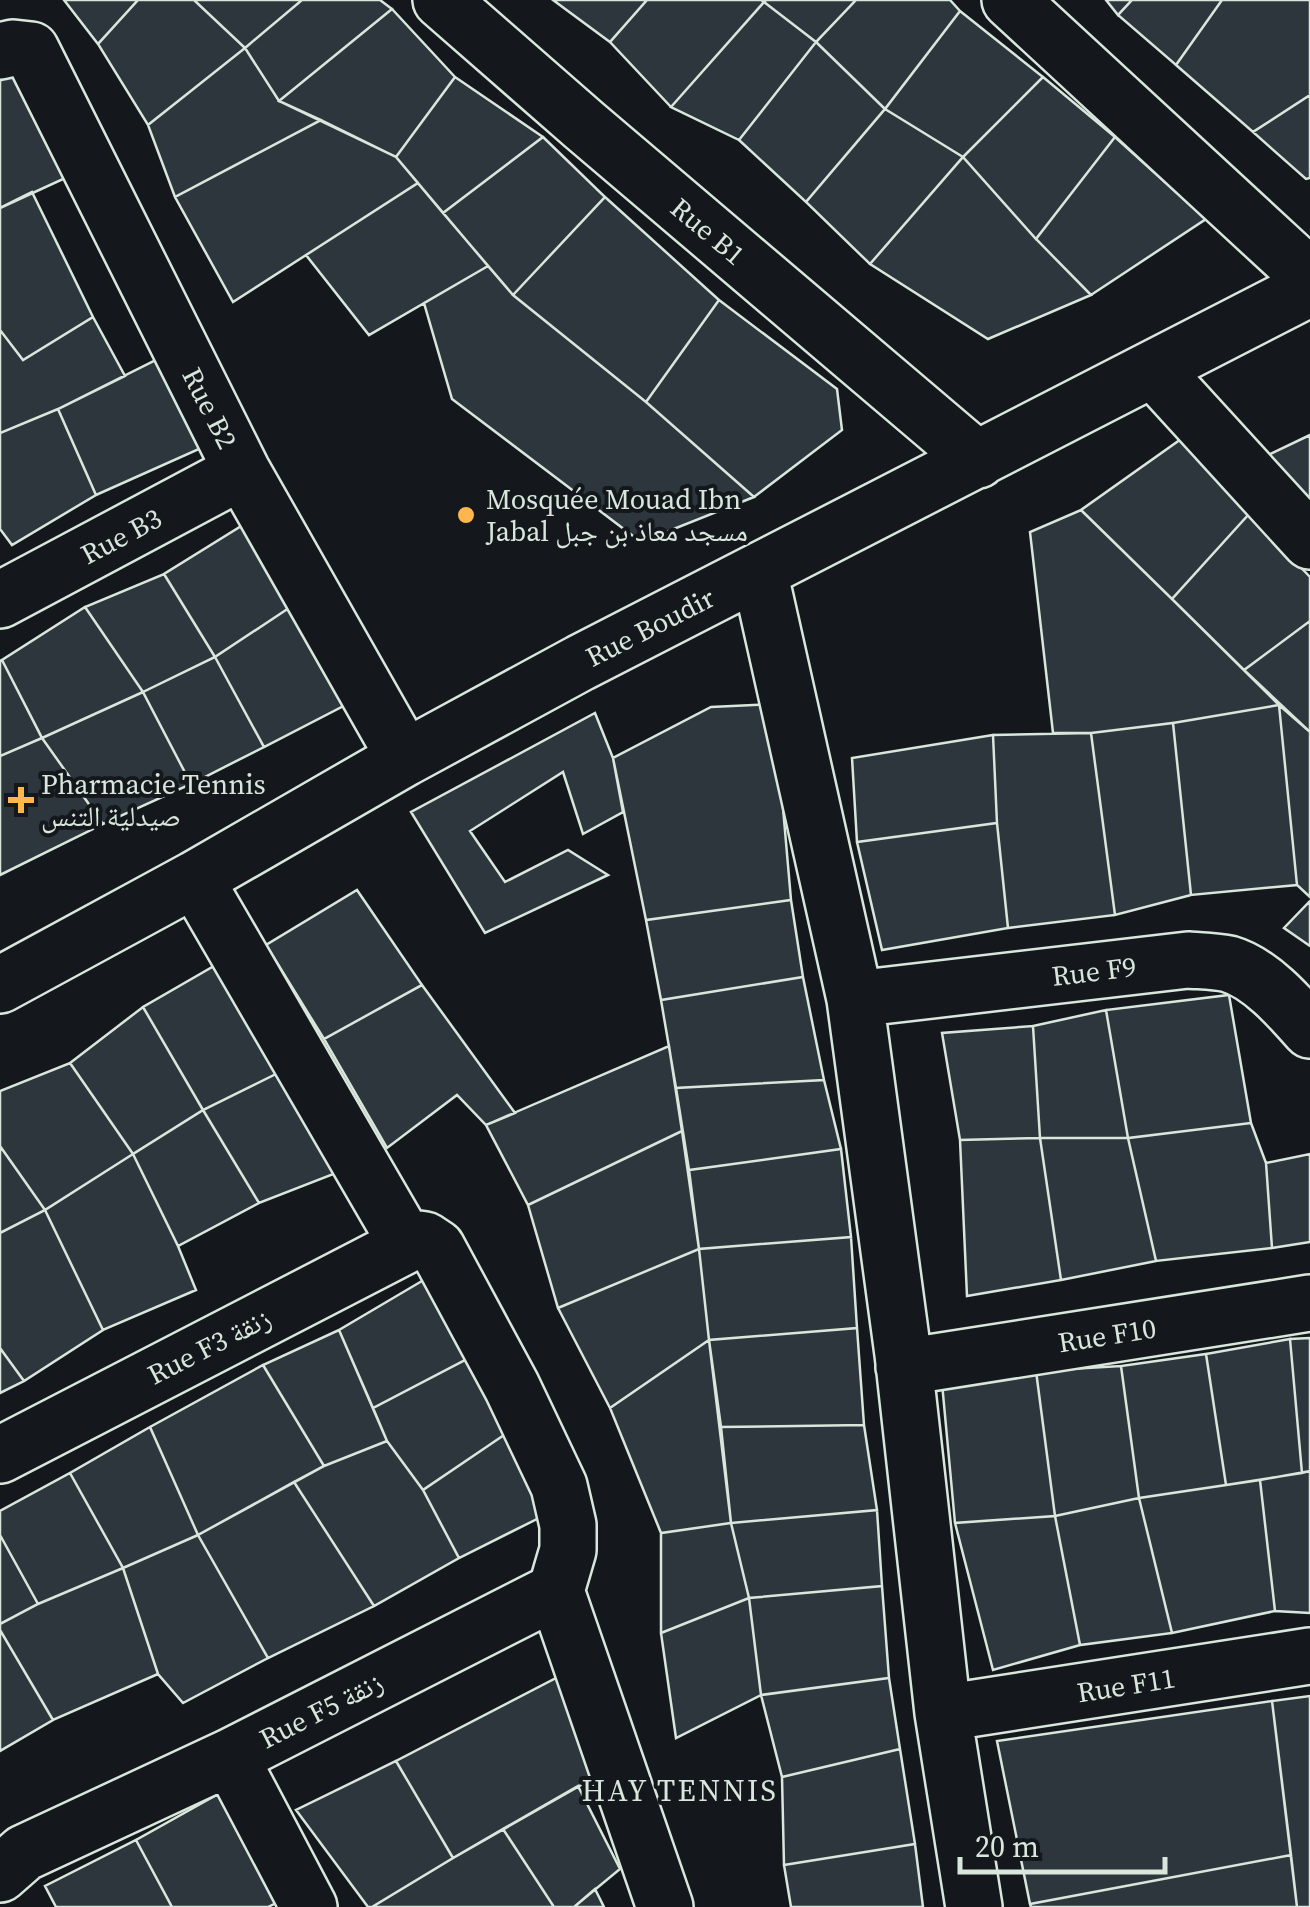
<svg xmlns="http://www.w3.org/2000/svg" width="1310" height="1907" font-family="'Source Serif 4','Noto Naskh Arabic',serif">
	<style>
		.building { fill: #2c363c; stroke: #d8e6dc; stroke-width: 2.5 }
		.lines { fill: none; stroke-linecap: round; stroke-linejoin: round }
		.minor-casing { stroke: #d8e6dc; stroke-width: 60 }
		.minor { stroke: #14181c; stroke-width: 55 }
		.poi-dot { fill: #ffb74d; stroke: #14181c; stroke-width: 4 }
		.labels { text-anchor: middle; stroke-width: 8; stroke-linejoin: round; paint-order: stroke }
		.street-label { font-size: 28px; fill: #d8e6dc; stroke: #14181c }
		.poi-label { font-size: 28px; fill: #d8e6dc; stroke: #14181c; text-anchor: start }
		.neighbourhood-label { font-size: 30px; letter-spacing: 2.5px; fill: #d8e6dc; stroke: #14181c }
	</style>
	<rect width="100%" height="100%" fill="#14181c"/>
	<path class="building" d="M64 0H138L98 44Z
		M138 0H194L245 48 148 125 98 44Z
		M194 0H302L245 48Z
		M302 0H380L392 9 279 101 245 48Z
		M553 0H647L610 42Z
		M647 0H761L764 2 671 107 610 42Z
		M766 0H856L816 42 764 2Z
		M856 0H950L960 11 885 109 816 42Z
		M1106 0H1132L1118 15Z
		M1132 0H1222L1176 65 1118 15Z
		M1222 0H1310V95L1253 132 1176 65Z
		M764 2 816 42 739 140 671 107Z
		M392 9 455 77 396 157 279 101Z
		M960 11 1043 77 963 157 885 109Z
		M816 42 885 109 806 202 739 140Z
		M245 48 279 101 321 120 175 197 148 125Z
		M27 67 85 169 0 208V81Z
		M455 77 543 137 443 213 396 157Z
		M1043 77 1115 137 1036 239 963 157Z
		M1310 95V178L1306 179 1253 132Z
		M885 109 963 157 870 264 806 202Z
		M321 120 396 157 418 183 233 302 175 197Z
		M543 137 605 197 513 295 443 213Z
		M1115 137 1206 219 1091 295 1036 239Z
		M963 157 1036 239 1091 295 988 339 870 264Z
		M418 183 488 266 369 335 306 255Z
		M32 192 93 317 23 360 0 330V208Z
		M605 197 719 300 646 402 513 295Z
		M488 266 513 295 646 402 754 497 641 542 452 399 424 303Z
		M719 300 837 389 842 430 754 497 646 402Z
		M93 317 125 376 58 409 0 433V330L23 360Z
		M156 360 208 445 96 495 58 409Z
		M58 409 96 495 12 545 0 529V433Z
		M1310 435V512L1264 457Z
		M1184 437 1249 514 1172 599 1081 510Z
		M1081 510 1172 599 1279 705 1173 723 1091 733H1053L1030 532Z
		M1249 514 1310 577V621L1244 670 1172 599Z
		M251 520 301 600 215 657 164 574Z
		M164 574 215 657 143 692 85 607Z
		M301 600 357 699 264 747 215 657Z
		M85 607 143 692 42 738 2 660Z
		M1310 621V732L1244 670Z
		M215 657 264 747 191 784 143 692Z
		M2 660 42 738 0 756V661Z
		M143 692 191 784 103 824 42 738Z
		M774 704 791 900 646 920 613 758 711 707Z
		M1279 705 1297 885 1191 895 1173 723Z
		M1279 705 1310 732V897L1297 885Z
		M595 713 613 758 623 812 583 834 563 772 470 831 505 882 568 850 608 875 485 933 411 812Z
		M1173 723 1191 895 1115 915 1091 733Z
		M1091 733 1115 915 1008 928 997 823 993 735Z
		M993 735 997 823 857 842 852 758Z
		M42 738 103 824 0 875V756Z
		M997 823 1008 928 882 950 857 842Z
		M357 890 422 985 324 1039 266 945Z
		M791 900 803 977 661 1000 646 920Z
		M1310 901V946L1284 928Z
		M233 955 284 1070 203 1110 143 1007Z
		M803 977 824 1080 676 1088 661 1000Z
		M422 985 515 1113 486 1125 457 1095 387 1148 324 1039Z
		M1229 995 1251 1123 1128 1138 1106 1010Z
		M143 1007 203 1110 133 1154 70 1063Z
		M1106 1010 1128 1138H1040L1033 1026Z
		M1033 1026 1040 1138 960 1140 942 1033Z
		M669 1046 682 1131 528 1205 486 1125Z
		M70 1063 133 1154 45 1210 0 1146V1091Z
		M284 1070 349 1168 259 1203 203 1110Z
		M824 1080 841 1149 689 1170 676 1088Z
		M203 1110 259 1203 178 1246 133 1154Z
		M1251 1123 1266 1163 1272 1248 1156 1261 1128 1138Z
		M682 1131 699 1249 558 1308 528 1205Z
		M1040 1138H1128L1156 1261 1061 1280Z
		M1040 1138 1061 1280 967 1296 960 1140Z
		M0 1146 45 1210 0 1233Z
		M841 1149 851 1237 699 1249 689 1170Z
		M133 1154 178 1246 196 1290 103 1330 45 1210Z
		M1310 1154V1242L1272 1248 1266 1163Z
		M45 1210 103 1330 24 1381 0 1348V1233Z
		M851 1237 857 1328 709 1340 699 1249Z
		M699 1249 709 1340 610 1408 558 1308Z
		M427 1278 486 1349 373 1408 339 1330Z
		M857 1328 864 1425 721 1427 709 1340Z
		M339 1330 387 1441 324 1466 263 1365Z
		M1310 1338V1471L1302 1473 1290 1339Z
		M1290 1339 1302 1473 1226 1485 1206 1354Z
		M709 1340 731 1523 661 1533 610 1408Z
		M0 1348 24 1381 0 1393Z
		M486 1349 507 1433 423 1490 387 1441 373 1408Z
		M1206 1354 1226 1485 1139 1498 1121 1366Z
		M263 1365 324 1466 198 1535 150 1427Z
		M1121 1366 1139 1498 1055 1516 1036 1371Z
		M1036 1371 1055 1516 955 1523 942 1383Z
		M864 1425 877 1510 731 1523 721 1427Z
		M150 1427 198 1535 123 1568 70 1473Z
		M507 1433 547 1514 459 1558 423 1490Z
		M387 1441 423 1490 459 1558 374 1606 294 1482 324 1466Z
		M1310 1471V1613L1275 1611 1260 1480Z
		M70 1473 123 1568 38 1604 0 1535V1511Z
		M1260 1480 1275 1611 1172 1633 1139 1498Z
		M294 1482 374 1606 268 1658 198 1535Z
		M1139 1498 1172 1633 1080 1645 1055 1516Z
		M877 1510 882 1586 749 1598 731 1523Z
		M1055 1516 1080 1645 993 1670 955 1523Z
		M731 1523 749 1598 661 1633V1533Z
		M0 1535 38 1604 0 1624Z
		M198 1535 268 1658 183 1703 158 1674 123 1568Z
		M123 1568 158 1674 53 1720 0 1630V1624L38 1604Z
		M882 1586 889 1678 761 1695 749 1598Z
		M749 1598 761 1695 676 1738 661 1633Z
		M0 1630 53 1720 0 1751Z
		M560 1676 604 1772 453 1858 396 1761Z
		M889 1678 900 1749 782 1777 761 1695Z
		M1310 1696V1907H1297L1272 1701Z
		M1272 1701 1291 1855 1030 1904 997 1741Z
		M900 1749 915 1844 784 1865 782 1777Z
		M396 1761 453 1858 372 1907H368L296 1810Z
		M578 1786 620 1869 574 1907H554L503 1829Z
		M229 1788 292 1895 268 1907H172L136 1840Z
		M503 1829 554 1907H372L453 1858Z
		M136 1840 172 1907H56L45 1886Z
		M915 1844 923 1907H791L784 1865Z
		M1291 1855 1297 1907H1031L1030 1904Z
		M595 1889 604 1907H574Z"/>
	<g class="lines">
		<defs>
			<path id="minor" d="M441 0 584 125 978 460
				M1010 0 1310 277
				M0 51 13 48 31 50 242 471 405 758
				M1153 369 1310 541
				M759 571 855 999 903 1354 943 1713 974 1907
				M0 600 242 471
				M195 879 407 1244
				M0 985 195 879 405 758 580 663 1310 288
				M855 999 1188 960C1201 961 1216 961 1229 964 1260 973 1289 1006 1310 1030
				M904 1367 1310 1303
				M0 1455 418 1239 425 1240 437 1248 512 1387 559 1486 568 1525V1550L556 1591 230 1757 24 1853 0 1874
				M556 1591 665 1907
				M943 1713 1310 1656
				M230 1757 309 1907"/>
		</defs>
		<use href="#minor" class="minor-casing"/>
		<use href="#minor" class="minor"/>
	</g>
	<g class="poi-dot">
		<circle cx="466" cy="515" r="10"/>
		<path d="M16 785h10v10h10v10h-10v10h-10v-10h-10v-10h10z"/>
	</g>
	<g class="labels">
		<g class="street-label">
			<text transform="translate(708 231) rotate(40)" y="10">Rue B1</text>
			<text transform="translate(210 408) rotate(63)" y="10">Rue B2</text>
			<text transform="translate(121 536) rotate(-28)" y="10">Rue B3</text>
			<text transform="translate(650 627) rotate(-27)" y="10">Rue Boudir</text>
			<text transform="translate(1094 971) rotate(-7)" y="10">Rue F9</text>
			<text transform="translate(1107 1335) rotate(-9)" y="10">Rue F10</text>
			<text transform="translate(209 1346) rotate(-27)" y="10">Rue F3 زنقة</text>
			<text transform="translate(1126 1685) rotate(-9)" y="10">Rue F11</text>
			<text transform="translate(321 1710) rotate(-27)" y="10">Rue F5 زنقة</text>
		</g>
		<g class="poi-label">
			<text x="486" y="509">Mosquée Mouad Ibn<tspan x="486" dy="32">Jabal مسجد معاذ بن جبل</tspan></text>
			<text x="41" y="794">Pharmacie Tennis<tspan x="41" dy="32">صيدلية التنس</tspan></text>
		</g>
		<g class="neighbourhood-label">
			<text x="680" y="1801">HAY TENNIS</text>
		</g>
	</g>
	<path d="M960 1857v15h205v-15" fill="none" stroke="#d8e6dc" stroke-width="5"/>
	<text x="975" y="1857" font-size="30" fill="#d8e6dc" stroke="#14181c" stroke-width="8" paint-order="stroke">20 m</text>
</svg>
